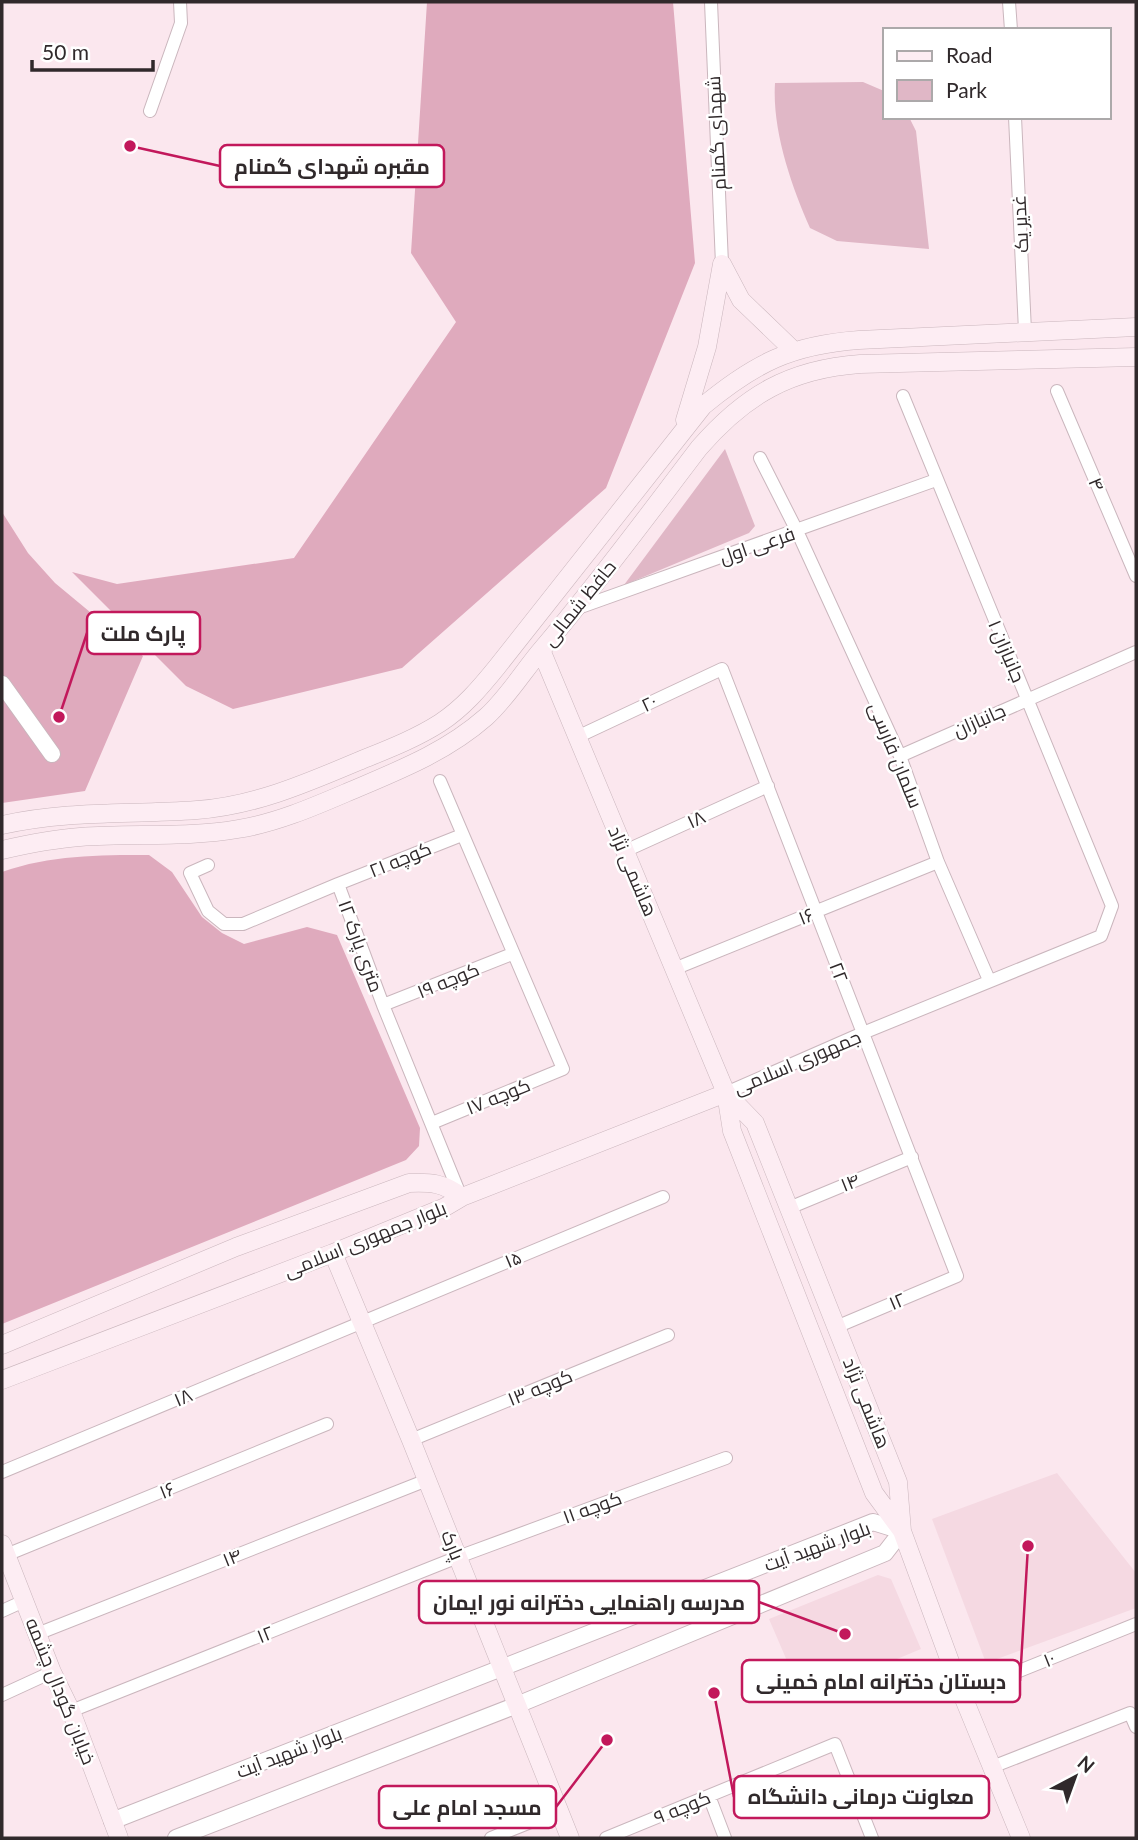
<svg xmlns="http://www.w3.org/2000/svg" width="1138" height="1840" font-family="Lato,Cairo,sans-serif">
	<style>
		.built { fill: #f5d9e2 }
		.green { fill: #e0b7c6 }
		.forest { fill: #dfaabd }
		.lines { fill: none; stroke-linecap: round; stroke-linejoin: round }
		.minor-casing { stroke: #cab6bd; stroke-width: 14 }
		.tertiary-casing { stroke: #cab6bd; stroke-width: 18 }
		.secondary-casing { stroke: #cab6bd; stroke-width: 19 }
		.minor { stroke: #fff; stroke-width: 12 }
		.tertiary { stroke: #fff; stroke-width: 16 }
		.secondary { stroke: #fdedf3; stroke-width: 18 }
		.labels { text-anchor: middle; stroke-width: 5; stroke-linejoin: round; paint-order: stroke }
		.street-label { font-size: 19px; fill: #30292b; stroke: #fff }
		.leader { fill: none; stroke: #c2185b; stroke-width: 2.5 }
		.callout-dot { fill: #c2185b; stroke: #fff; stroke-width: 2.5 }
		.callout { fill: #fff; stroke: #c2185b; stroke-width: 2.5 }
		.callout-label { font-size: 21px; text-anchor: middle; font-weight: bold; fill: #30292b }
	</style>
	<rect width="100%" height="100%" fill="#fbe7ee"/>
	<path class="built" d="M1057 1473 1136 1573V1608L986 1663 932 1519Z
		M878 1575 891 1579 921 1649 803 1698 769 1619Z"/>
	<path class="green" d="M863 82 884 91V117H909L916 131 929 249 837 241 810 228C791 185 772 130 775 83Z
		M725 449 755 526 749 533 624 585Z"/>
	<path class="forest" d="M427 2H673L695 263 606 488 402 668 233 709 186 686 72 572 117 584 294 558 456 322 411 253Z
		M2 512 28 553 55 583 143 656 85 791 2 803Z
		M149 855 172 872 202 917 222 933 244 944 307 927 337 935 420 1128 419 1146 406 1160 2 1324V872C50 855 98 855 149 855Z"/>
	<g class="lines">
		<defs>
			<path id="minor" d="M711 2 722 264
				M1009 2 1011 30
				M150 111 181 23 180 2
				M1015 117 1025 331
				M1057 391 1136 576
				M760 458 797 531 900 756 938 862 989 980
				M578 608 936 480
				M577 737 722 669 957 1276 836 1327
				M900 756 1136 652
				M625 851 768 786
				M208 865 190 873 208 911 224 924H243L338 884 383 1005 461 1197
				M338 884 462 835
				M674 969 938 862
				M383 1005 512 954
				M726 1093 863 1033 1101 936 1112 906 903 396
				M432 1123 563 1069 440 781
				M789 1208 912 1157
				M411 1440 668 1335
				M2 1472 663 1197
				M6 1555 327 1424
				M2 1611 24 1601
				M37 1634 427 1480
				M962 1694 1136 1624
				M2 1695 52 1672
				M71 1711 458 1557 726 1458
				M992 1767 1130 1713 1136 1727
				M709 1796 725 1838
				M491 1838 558 1811
				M606 1838 835 1744 872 1838"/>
			<path id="tertiary" d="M2 684 52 754
				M112 1821 873 1522 902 1531 885 1553 517 1705 176 1838"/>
			<path id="secondary" d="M722 264 741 300 793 350
				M685 420 707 347 722 264
				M541 650 726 1093 732 1131 874 1493 902 1531
				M2 825C70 810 129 815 197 810 254 806 307 783 359 761 386 750 415 739 440 723 463 708 480 688 497 667L703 406C755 363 791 345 859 340L1136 327
				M2 850C28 844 53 839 80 837 133 833 186 838 238 829 276 823 313 807 348 792 397 771 445 753 486 717 508 697 524 670 543 648 598 583 648 515 699 448 745 395 790 369 860 364L1136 357
				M726 1093 755 1123 898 1482 902 1531 962 1694 1021 1838
				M333 1253 411 1440 570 1838
				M2 1345 236 1247 409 1183C432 1182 443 1183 462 1197
				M2 1380 333 1253 445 1207 462 1197 726 1093
				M2 1544 52 1672 71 1711 119 1838"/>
		</defs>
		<use href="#minor" class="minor-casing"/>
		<use href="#tertiary" class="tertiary-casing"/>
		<use href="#secondary" class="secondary-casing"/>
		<use href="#minor" class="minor"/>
		<use href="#tertiary" class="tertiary"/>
		<use href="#secondary" class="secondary"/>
	</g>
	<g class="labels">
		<g class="street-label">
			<text transform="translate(716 133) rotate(-93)" y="7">شهدای گمنام</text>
			<text transform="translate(1020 224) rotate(-93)" y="7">غدیر یک</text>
			<text transform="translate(1097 484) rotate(67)" y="7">۴</text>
			<text transform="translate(757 545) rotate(-19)" y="7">فرعی اول</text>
			<text transform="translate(579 603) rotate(-51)" y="7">حافظ شمالی</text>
			<text transform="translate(1007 651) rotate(67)" y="7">جانبازان ۱</text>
			<text transform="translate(649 703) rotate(-25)" y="7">۲۰</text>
			<text transform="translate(979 720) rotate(-24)" y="7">جانبازان</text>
			<text transform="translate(896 755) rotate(68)" y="7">سلمان فارسی</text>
			<text transform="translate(696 819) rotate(-25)" y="7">۱۸</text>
			<text transform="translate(400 859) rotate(-22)" y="7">کوچه ۲۱</text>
			<text transform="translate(633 871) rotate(67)" y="7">هاشمی نژاد</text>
			<text transform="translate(806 916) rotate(-22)" y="7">۱۶</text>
			<text transform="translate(361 946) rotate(70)" y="7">۱۲ متری پارک</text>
			<text transform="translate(839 972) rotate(69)" y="7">۲۲</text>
			<text transform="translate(448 980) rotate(-22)" y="7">کوچه ۱۹</text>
			<text transform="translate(797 1062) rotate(-23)" y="7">جمهوری اسلامی</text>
			<text transform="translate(498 1096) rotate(-22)" y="7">کوچه ۱۷</text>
			<text transform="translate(850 1182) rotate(-22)" y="7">۱۴</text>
			<text transform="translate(365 1239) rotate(-22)" y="7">بلوار جمهوری اسلامی</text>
			<text transform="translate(513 1259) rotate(-23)" y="7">۱۵</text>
			<text transform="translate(897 1301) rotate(-23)" y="7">۱۲</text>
			<text transform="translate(540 1387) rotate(-22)" y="7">کوچه ۱۳</text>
			<text transform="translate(183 1397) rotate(-23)" y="7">۱۸</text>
			<text transform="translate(867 1403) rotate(68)" y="7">هاشمی نژاد</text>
			<text transform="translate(167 1490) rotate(-22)" y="7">۱۶</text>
			<text transform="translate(592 1507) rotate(-20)" y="7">کوچه ۱۱</text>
			<text transform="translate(453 1545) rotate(68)" y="7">پارک</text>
			<text transform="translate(817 1546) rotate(-20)" y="7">بلوار شهید آیت</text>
			<text transform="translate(232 1557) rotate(-22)" y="7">۱۴</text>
			<text transform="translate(265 1634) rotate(-22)" y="7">۱۲</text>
			<text transform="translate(1049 1659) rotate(-22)" y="7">۱۰</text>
			<text transform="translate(61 1691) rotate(68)" y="7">خیابان گودال چشمه</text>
			<text transform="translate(289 1752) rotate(-21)" y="7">بلوار شهید آیت</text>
			<text transform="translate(682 1807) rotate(-22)" y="7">کوچه ۹</text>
		</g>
	</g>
	<path class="leader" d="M130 146L220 166M59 717L87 633M845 1634L759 1602M1028 1546L1020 1681M714 1693L734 1797M607 1740L556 1807"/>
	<g class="callout-dot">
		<circle cx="130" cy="146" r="7"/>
		<circle cx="59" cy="717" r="7"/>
		<circle cx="845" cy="1634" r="7"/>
		<circle cx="1028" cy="1546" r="7"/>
		<circle cx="714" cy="1693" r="7"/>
		<circle cx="607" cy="1740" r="7"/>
	</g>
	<g class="callout">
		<rect x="220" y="145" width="224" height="42" rx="7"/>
		<rect x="87" y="612" width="113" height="42" rx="7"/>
		<rect x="419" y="1581" width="340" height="42" rx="7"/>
		<rect x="742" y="1660" width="278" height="42" rx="7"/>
		<rect x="734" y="1776" width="255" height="42" rx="7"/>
		<rect x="379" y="1786" width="177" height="42" rx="7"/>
	</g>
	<g class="callout-label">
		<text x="332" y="174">مقبره شهدای گمنام</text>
		<text x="143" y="641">پارک ملت</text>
		<text x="589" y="1610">مدرسه راهنمایی دخترانه نور ایمان</text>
		<text x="881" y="1689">دبستان دخترانه امام خمینی</text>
		<text x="861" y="1804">معاونت درمانی دانشگاه</text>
		<text x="467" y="1815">مسجد امام علی</text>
	</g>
	<rect width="1138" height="1840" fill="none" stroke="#30292b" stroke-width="7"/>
	<rect x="883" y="28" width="228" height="91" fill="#ffffff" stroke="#aca9aa" stroke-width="2"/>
	<rect x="897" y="51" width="35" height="10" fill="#fdedf3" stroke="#aca9aa" stroke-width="2"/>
	<text x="946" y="63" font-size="21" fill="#30292b">Road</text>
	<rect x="897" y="80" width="35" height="21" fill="#e0b7c6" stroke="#aca9aa" stroke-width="2"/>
	<text x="946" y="98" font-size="21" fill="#30292b">Park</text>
	<g transform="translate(1075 1777) rotate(41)" stroke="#ffffff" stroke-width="5" paint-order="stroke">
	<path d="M0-5L12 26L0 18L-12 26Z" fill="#30292b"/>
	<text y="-10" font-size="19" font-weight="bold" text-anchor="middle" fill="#30292b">N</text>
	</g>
	<path d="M32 60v10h121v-10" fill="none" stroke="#30292b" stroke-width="3.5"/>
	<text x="42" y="60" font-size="21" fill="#30292b" stroke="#ffffff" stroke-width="5" paint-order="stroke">50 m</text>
</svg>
